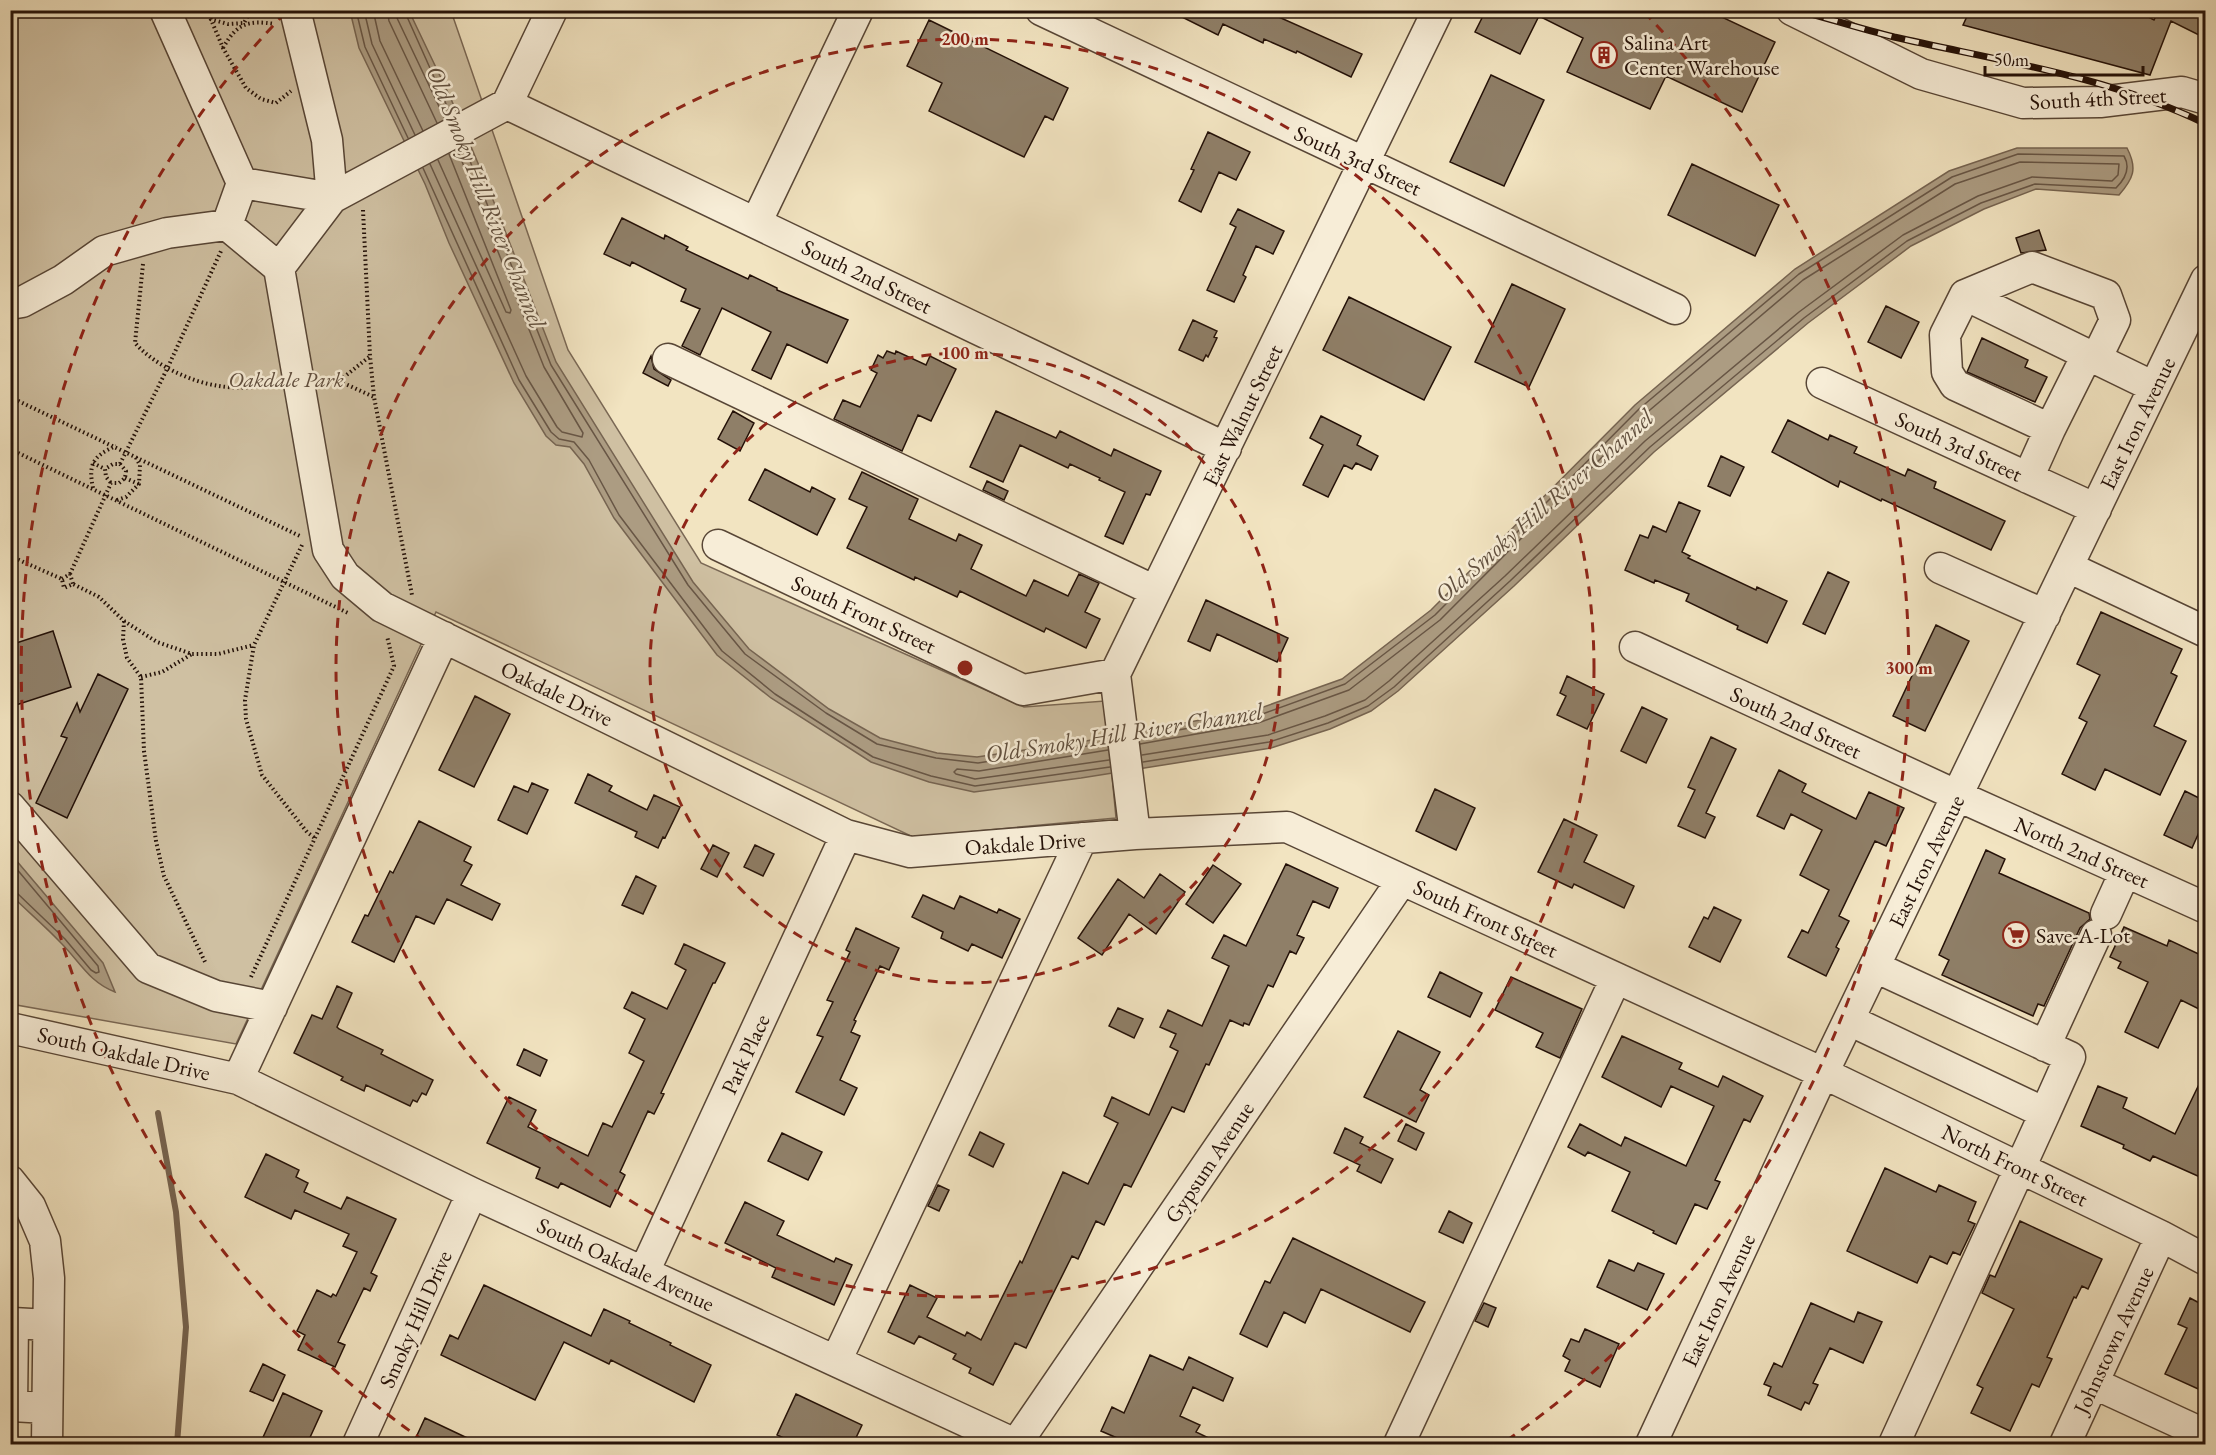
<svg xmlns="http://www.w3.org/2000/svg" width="2216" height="1455" font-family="'EB Garamond',serif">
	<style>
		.green { fill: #cfc0a2; stroke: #7a6855; stroke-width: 1.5 }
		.water { fill: #ac9c82; stroke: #766451; stroke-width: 1.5 }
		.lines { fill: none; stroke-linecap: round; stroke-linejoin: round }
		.shore { stroke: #685645; stroke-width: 1.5 }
		.stream { stroke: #766451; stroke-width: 6 }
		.building { fill: #8f7f68; stroke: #241108; stroke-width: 1.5 }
		.minor-casing { stroke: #584636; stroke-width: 33 }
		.path { stroke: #241108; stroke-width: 4; stroke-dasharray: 1.5 3; stroke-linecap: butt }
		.minor { stroke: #f7edd7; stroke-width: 30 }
		.rail-casing { stroke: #241108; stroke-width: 7 }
		.rail { stroke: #f7edd7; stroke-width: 4.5; stroke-dasharray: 14; stroke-linecap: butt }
		.ring { fill: none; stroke: #8f2418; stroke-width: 3; stroke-dasharray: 10 8 }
		.labels { text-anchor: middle; stroke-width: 5; stroke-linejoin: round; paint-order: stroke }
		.poi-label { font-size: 22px; fill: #241108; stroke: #f7edd7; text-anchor: start }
		.street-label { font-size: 22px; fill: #241108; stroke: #f7edd7 }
		.park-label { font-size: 22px; font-style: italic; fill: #604e3e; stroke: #f7edd7 }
		.water-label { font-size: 24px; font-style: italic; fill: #61503f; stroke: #f7edd7 }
		.centre { fill: #8f2418; stroke: #f7edd7; stroke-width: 3 }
		.ring-label { font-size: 18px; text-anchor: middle; font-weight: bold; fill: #8f2418; stroke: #f7edd7; stroke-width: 5; stroke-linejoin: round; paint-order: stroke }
	</style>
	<rect width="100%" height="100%" fill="#f2e4c1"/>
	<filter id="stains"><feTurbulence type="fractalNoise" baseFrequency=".00333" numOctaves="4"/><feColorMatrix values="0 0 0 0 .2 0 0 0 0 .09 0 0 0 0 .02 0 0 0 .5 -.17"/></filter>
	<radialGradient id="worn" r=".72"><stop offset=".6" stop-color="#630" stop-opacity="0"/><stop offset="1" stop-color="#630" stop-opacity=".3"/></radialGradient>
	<path class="green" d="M10 11H451L568 350 701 563 1024 707 1105 701 1116 818 913 837 436 612 236 1044 11 1004Z"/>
	<path class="water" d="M350 11H409L451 99 488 187 556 362 693 582 749 649 829 709 880 738 937 753 977 757 1086 741 1255 710 1342 679 1431 610 1635 405 1795 269 1949 171 2017 148H2127C2138 169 2133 179 2119 195L2036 189 1984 209 1911 246 1808 323 1654 452 1514 586 1398 691 1371 711 1330 729 1271 748 1081 778 974 792 929 782 871 762 771 698 717 655 614 518 584 464 570 447 556 445 546 436 514 383 449 243 425 184 359 48Z
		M10 853 103 963 115 992C89 982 80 962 61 943 45 926 27 911 11 895Z"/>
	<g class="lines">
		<path class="shore" d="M356 10 365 47 408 138
			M364 10 372 44 415 135
			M373 10 380 41 423 131
			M387 10 389 21 437 123
			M396 10 397 18 445 119
			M404 10 451 115
			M464 146 551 365 688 585 745 654 826 713 877 744 936 758 978 763 1107 743
			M438 160 506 312 510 313 511 310 449 154
			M430 164 526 376 557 427 562 432 582 437 583 433 544 367 457 149
			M423 168 519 380 551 432 559 439 574 442 589 460 619 515 722 651 775 694 846 740 873 757 931 776 975 786 1110 767
			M1139 737 1257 716 1345 684 1435 615 1639 409 1799 274 1952 177 2018 154 2124 156C2131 168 2125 179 2116 188L2035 184 1981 203 1907 241 1804 318 1650 447 1510 581 1394 687 1368 706 1328 723 1269 742 1143 762
			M1140 744 1258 723 1349 690 1440 620 1644 415 1803 280 1955 184 2020 162 2119 164 2118 175 2112 181 2032 177 1978 196 1903 235 1799 312 1645 441 1505 576 1389 681 1365 700 1325 716 1268 735 1142 755
			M1108 750 979 771 957 769 954 772 956 774 975 779 1109 760
			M10 861 98 966 99 972 96 973 91 970 65 939 17 893 10 891"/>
		<path class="stream" d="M158 1113 176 1212 186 1327 177 1444"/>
	</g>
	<path class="building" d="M1168 10H1263L1362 54 1351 77 1297 51 1296 53 1264 39 1263 43 1223 24 1218 35Z
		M1486 10H1707L1775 42 1742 112 1666 76 1650 109 1567 72 1583 38 1539 16 1520 54 1475 32Z
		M1970 10H2135L2154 20 2157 14 2150 10H2205V38L2171 21 2150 75 1963 25Z
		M929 20 1068 88 1053 120 1045 116 1024 157 929 111 942 83 907 66Z
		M1491 75 1544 100 1504 186 1450 162Z
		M1208 132 1250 152 1236 180 1219 172 1201 212 1179 201 1194 170 1191 169Z
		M1692 164 1779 205 1755 256 1668 215Z
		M1238 209 1284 231 1273 254 1256 246 1243 275 1246 277 1234 302 1207 290 1236 227 1230 224Z
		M622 218 664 239 665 235 688 247 686 250 748 279 750 275 777 288V290L848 320 827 363 787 344 771 379 752 370 771 332 722 308 700 355 682 346 700 309 681 301 686 289 632 262 630 266 604 254Z
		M2039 230 2046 250 2021 253 2016 238Z
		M1512 284 1565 309 1529 387 1475 362Z
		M1349 297 1451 347 1424 400 1323 350Z
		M1886 306 1919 322 1901 358 1868 342Z
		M1193 320 1217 331 1214 337 1217 338 1208 357 1206 355 1203 361 1179 350Z
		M1982 338 2028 360 2025 367 2047 377 2035 402 1967 372Z
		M887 351 895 354 896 351 926 365 930 356 956 369 931 421 918 415 902 451 834 419 843 400 860 407 877 373 871 370 878 355 883 358Z
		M651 356 654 369 671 380 668 386 643 373Z
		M733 411 754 423 740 451 718 439Z
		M996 411 1056 438 1060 431 1111 456 1114 449 1161 471 1150 495 1146 494 1123 544 1105 536 1125 492 1099 480 1100 478 1070 464 1068 468 1020 445 1003 482 970 467Z
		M1321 416 1361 436 1357 445 1378 456 1371 470 1356 463 1352 469 1344 465 1328 497 1303 485 1323 445 1310 438Z
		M1788 420 1828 440 1830 435 1857 447 1854 453 1905 476 1908 469 1936 482 1934 488 2005 521 1991 550 1882 499 1881 501 1840 481 1838 487 1772 452Z
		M1721 456 1744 467 1730 496 1708 486Z
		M765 469 810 492 812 487 835 499 817 535 749 500Z
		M862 472 918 499 909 519 956 541 959 534 982 545 971 569 1026 596 1034 580 1068 596 1079 574 1099 583 1085 612 1100 619 1086 648 1046 628 1044 632 960 591 957 597 915 577 914 580 847 548 867 507 849 499Z
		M987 481 1008 491 1004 500 983 490Z
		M1679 502 1700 511 1682 552 1690 556 1688 558 1756 590 1757 587 1787 601 1767 643 1737 629 1738 626 1686 601 1689 594 1655 580 1654 583 1625 570 1640 535 1648 538 1653 526 1666 532Z
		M1828 572 1849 582 1825 634 1803 624Z
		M1206 600 1288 638 1277 662 1217 634 1210 651 1188 641Z
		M2101 612 2182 649 2171 673 2177 676 2154 726 2186 741 2160 795 2105 769 2095 790 2062 774 2087 722 2079 718 2100 675 2077 664Z
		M1936 625 1969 641 1925 731 1893 716Z
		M53 631 71 687 10 707V645Z
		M98 674 128 689 67 818 36 803 67 738 61 736 77 703 80 712Z
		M1567 676 1604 694 1587 729 1557 715 1566 696 1560 693Z
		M475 696 510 714 474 787 439 770Z
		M1642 707 1667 719 1646 763 1621 751Z
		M1711 737 1736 749 1706 813 1715 817 1705 838 1678 826 1695 790 1688 787Z
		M1779 770 1806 784 1802 792 1856 819 1869 792 1904 808 1886 846 1875 841 1839 916 1849 921 1836 947 1839 949 1826 976 1788 957 1802 930 1808 933 1829 890 1800 875 1822 830 1791 814 1784 829 1757 816Z
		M588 774 612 786 609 791 647 810 654 795 680 807 665 838 663 837 658 848 635 837 637 832 575 803Z
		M532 783 548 790 527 834 498 820 514 786 528 792Z
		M1435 789 1475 808 1456 850 1416 831Z
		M2185 791 2205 801V819L2192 848 2164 835Z
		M1564 819 1597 835 1584 862 1634 886 1624 908 1574 884 1572 888 1538 872Z
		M419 821 471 847 464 861 472 865 461 885 500 904 492 920 447 899 434 924 416 916 394 962 352 942 365 915 368 916 390 871 393 873Z
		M713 845 729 853 717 877 701 869Z
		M755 845 774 854 763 876 744 867Z
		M1986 850 2005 859 1999 873 2089 913 2090 919 2080 928 2044 1006 2038 1004 2033 1016 1942 975 1949 960 1939 955Z
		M1286 864 1338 888 1329 908 1313 901 1297 935 1304 938 1296 954 1290 951 1273 987 1268 985 1249 1025 1244 1023 1243 1026 1230 1020 1209 1065 1206 1064 1184 1112 1172 1107 1131 1187 1124 1184 1104 1225 1096 1221 1078 1259 1072 1256 1026 1348 1015 1343 993 1385 969 1373 971 1368 953 1359 956 1354 919 1336 914 1344 888 1332 910 1285 937 1298 927 1317 965 1336 967 1332 981 1340 1020 1261 1022 1263 1063 1172 1088 1184 1118 1123 1104 1116 1112 1097 1149 1115 1178 1051 1170 1047 1176 1034 1160 1027 1168 1010 1202 1026 1229 966 1212 958 1224 935 1246 946Z
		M1213 865 1241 884 1213 923 1186 904Z
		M1160 874 1185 892 1156 934 1129 914 1102 955 1078 938 1118 879 1144 898Z
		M636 876 656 886 643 914 622 905Z
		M923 895 954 909 960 896 997 913 999 909 1020 919 1002 958 972 944 968 951 941 938 943 932 912 917Z
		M1714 907 1741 920 1720 962 1689 947 1704 917 1708 919Z
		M2124 927 2167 946 2169 940 2205 957V1012L2181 1000 2158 1048 2125 1032 2148 982 2118 968 2121 962 2110 957Z
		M856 928 899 948 889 970 880 966 854 1020 856 1021 851 1032 860 1036 840 1080 857 1088 844 1115 796 1092 823 1037 817 1035 833 1002 827 1000 850 952 846 950Z
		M684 944 725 963 715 983H713L661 1093 664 1094 654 1114 648 1111 620 1172 625 1175 610 1207 561 1183 558 1188 536 1178 540 1168 487 1143 509 1097 536 1110 528 1127 588 1156 603 1123 612 1127 644 1061 629 1053 645 1019 624 1008 632 992 667 1009 686 970 675 964Z
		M1440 972 1482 993 1470 1017 1428 997Z
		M1511 977 1582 1009 1560 1058 1536 1047 1543 1033 1495 1010Z
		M337 986 352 993 337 1027 339 1029 383 1050 381 1054 433 1080 426 1095 422 1093 417 1102 413 1100 410 1106 366 1085 364 1091 341 1080 343 1077 294 1053 312 1015 322 1019Z
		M1118 1008 1143 1019 1134 1038 1109 1026Z
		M1398 1031 1440 1052 1420 1090 1429 1095 1416 1122 1364 1097Z
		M1622 1036 1682 1063 1679 1069 1718 1087 1723 1076 1763 1096 1750 1122 1744 1119 1715 1180 1720 1182 1707 1209 1695 1204 1676 1244 1653 1233 1654 1231 1612 1211 1630 1172 1588 1152 1585 1156 1568 1147 1580 1124 1621 1146 1625 1137 1686 1166 1714 1106 1671 1086 1661 1107 1602 1077Z
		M524 1049 547 1060 540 1076 517 1065Z
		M2205 1072V1166L2200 1177 2153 1156 2150 1161 2123 1148 2124 1145 2081 1126 2098 1086 2127 1098 2123 1108 2175 1134Z
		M1406 1124 1424 1133 1416 1150 1398 1141Z
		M1345 1128 1363 1137 1360 1143 1393 1159 1381 1183 1357 1171 1360 1165 1334 1153Z
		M980 1132 1004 1144 993 1167 969 1155Z
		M782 1133 822 1152 808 1180 768 1161Z
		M266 1154 299 1170 296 1177 308 1183 304 1192 341 1209 347 1197 396 1219 371 1273 377 1276 370 1291 364 1288 338 1342 345 1345 335 1367 298 1350 305 1335 297 1331 317 1290 331 1297 333 1294 336 1296 357 1252 343 1246 349 1234 295 1210 291 1219 245 1197Z
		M1885 1168 1936 1192 1939 1185 1976 1202 1968 1221 1975 1224 1960 1255 1953 1252 1947 1264 1930 1256 1917 1283 1847 1251Z
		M938 1185 949 1190 939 1211 928 1206Z
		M745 1202 784 1221 777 1235 834 1262 836 1258 852 1265 834 1305 772 1277 776 1268 725 1243Z
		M1449 1211 1472 1223 1463 1243 1439 1232Z
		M2020 1221 2102 1259 2088 1289 2082 1286 2076 1298 2074 1297 2047 1357 2052 1359 2039 1387 2032 1384 2010 1431 1971 1413 1983 1388 1977 1385 2014 1309 1982 1293 1990 1275 1995 1277Z
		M1293 1238 1425 1302 1410 1332 1321 1289 1305 1323 1284 1312 1267 1347 1240 1334 1265 1281 1270 1283Z
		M1609 1260 1634 1271 1638 1263 1664 1274 1647 1310 1597 1287Z
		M484 1285 591 1336 604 1309 630 1321 629 1323 671 1343 670 1345 711 1365 694 1402 611 1360 609 1364 564 1342 535 1400 441 1355 450 1335 458 1339Z
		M2190 1298 2205 1306V1392L2165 1374 2187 1328 2178 1324Z
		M1484 1303 1496 1308 1488 1327 1475 1321Z
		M1811 1303 1854 1322 1858 1312 1882 1322 1863 1363 1830 1348 1813 1383 1818 1385 1809 1404 1805 1402 1801 1410 1768 1395 1771 1387 1764 1384 1774 1363 1782 1367Z
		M1585 1329 1619 1344 1600 1387 1565 1371 1570 1360 1563 1356 1571 1339 1579 1342Z
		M1150 1355 1183 1370 1189 1357 1233 1378 1223 1401 1193 1387 1180 1416 1200 1425 1196 1432 1221 1444H1131L1101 1431 1112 1407 1124 1413Z
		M263 1364 285 1375 273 1401 250 1391Z
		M283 1393 322 1411 307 1444H260Z
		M796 1394 862 1425 853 1444H797L777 1435Z
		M425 1418 480 1444H413Z"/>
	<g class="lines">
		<defs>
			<path id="minor" d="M165 10 242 183 227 225 279 268 332 198 242 183
				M295 10 327 140 332 198 507 104
				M1041 10 1675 309
				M1792 10 1921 74 2023 103 2100 102 2182 92 2206 99
				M507 104 1226 448
				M507 104 552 10
				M756 223 858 10
				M279 268 328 550 345 576 382 607 846 835 910 852 1135 834 1287 827 1823 1073 2161 1236 2206 1260
				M1965 295 2032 267 2106 295 2115 320 2096 359
				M10 304 22 302 63 280 104 251 167 233 227 225
				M2087 355 2050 429 1955 385 1947 372 1945 335 1965 295 2154 387
				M668 359 1155 591
				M1822 383 2096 509
				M2028 478 2050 429
				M718 545 1023 690 1115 674
				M2068 567 2206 632
				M1940 568 2045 615
				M1635 647 1958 796 2206 908
				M10 807 148 968 216 996 272 1007
				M1135 834 1115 674 1438 10
				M2106 914 2125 872
				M1849 1020 2045 1113 2070 1057 1875 967
				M10 1028 238 1079 472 1193 1015 1444
				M2045 1046 2096 935
				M238 1079 444 637
				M10 1181 30 1206 45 1241 49 1278 47 1444
				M644 1272 846 835
				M836 1361 1082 838
				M2093 1383 2206 1435
				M47 1408 12 1406 13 1323 48 1325
				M358 1444 472 1193
				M1016 1444 1402 880
				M1399 1444 1616 978
				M1651 1444 1823 1073 2206 280
				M1894 1444 2045 1113
				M2065 1444 2161 1236"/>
		</defs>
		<use href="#minor" class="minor-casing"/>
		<path class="path" d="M207 10 223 48 246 88 261 99 276 103 291 91
			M210 19 228 24 244 23 251 10
			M223 48C237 23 248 20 275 24
			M363 210 370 356 374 397 412 595
			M143 264 135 343C154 365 191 382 219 386 237 389 258 387 276 385
			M339 381 374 397
			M322 382 339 381 369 357
			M10 397 302 537
			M10 449 348 613
			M93 463 105 469
			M120 464 168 367 221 251
			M125 478 139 484
			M93 488C88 464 93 456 116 446
			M117 500 126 497 139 484 140 465 135 456
			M302 545 254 645 245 700 246 719 262 775 307 832 316 839
			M10 556 62 579 64 588 73 584 99 597 124 621 157 642 192 654H218L254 645
			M70 574 111 483H119L125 478 126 471 120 464H113L105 469 106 477 111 483
			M62 579 70 574 73 584
			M124 621 123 639 127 658 141 677 144 751 156 841 164 876 206 964
			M141 677 162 672 192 654
			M251 977 394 666 387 636"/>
		<use href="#minor" class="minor"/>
		<defs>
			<path id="rail" d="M1797 10C1830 19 1862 29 1894 37 2000 61 2107 76 2206 124"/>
		</defs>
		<use href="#rail" class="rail-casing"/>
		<use href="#rail" class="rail"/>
	</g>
	<g class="ring">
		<circle cx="965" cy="668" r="315"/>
		<circle cx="965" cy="668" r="629"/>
		<path d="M424 1441A944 944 0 0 1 286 12M1644 12A944 944 0 0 1 1506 1441"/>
	</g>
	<defs>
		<symbol id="building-ring" viewBox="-11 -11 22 22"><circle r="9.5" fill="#f7edd7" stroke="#8f2418" stroke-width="1.5"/><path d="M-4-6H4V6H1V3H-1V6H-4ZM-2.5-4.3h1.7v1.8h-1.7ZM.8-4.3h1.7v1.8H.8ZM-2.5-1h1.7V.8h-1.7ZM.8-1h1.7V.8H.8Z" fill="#8f2418"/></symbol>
		<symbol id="supermarket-ring" viewBox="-11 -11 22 22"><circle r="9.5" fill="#f7edd7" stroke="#8f2418" stroke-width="1.5"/><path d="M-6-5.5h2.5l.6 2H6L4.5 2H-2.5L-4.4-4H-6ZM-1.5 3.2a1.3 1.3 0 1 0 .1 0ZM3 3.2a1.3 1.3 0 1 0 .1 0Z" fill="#8f2418"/></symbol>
	</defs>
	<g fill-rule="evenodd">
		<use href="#building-ring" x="1589" y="40" width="30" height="30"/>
		<use href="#supermarket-ring" x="2001" y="920" width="30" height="30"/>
	</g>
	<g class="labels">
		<g class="poi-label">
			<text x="1624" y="50">Salina Art<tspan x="1624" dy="25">Center Warehouse</tspan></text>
			<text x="2036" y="943">Save-A-Lot</text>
		</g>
		<g class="street-label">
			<text transform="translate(2098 98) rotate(-3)" y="8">South 4th Street</text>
			<text transform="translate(1358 160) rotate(25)" y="8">South 3rd Street</text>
			<text transform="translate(867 276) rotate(26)" y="8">South 2nd Street</text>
			<text transform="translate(1242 415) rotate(-64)" y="8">East Walnut Street</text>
			<text transform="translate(2137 423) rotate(-64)" y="8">East Iron Avenue</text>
			<text transform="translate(1959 446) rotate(25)" y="8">South 3rd Street</text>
			<text transform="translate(864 614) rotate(25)" y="8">South Front Street</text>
			<text transform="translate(557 693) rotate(26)" y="8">Oakdale Drive</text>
			<text transform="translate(1796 722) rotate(25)" y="8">South 2nd Street</text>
			<text transform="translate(1025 843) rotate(-4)" y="8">Oakdale Drive</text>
			<text transform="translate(2082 852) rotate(24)" y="8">North 2nd Street</text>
			<text transform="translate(1926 861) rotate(-64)" y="8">East Iron Avenue</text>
			<text transform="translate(1486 918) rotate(25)" y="8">South Front Street</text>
			<text transform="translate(124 1053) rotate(13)" y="8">South Oakdale Drive</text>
			<text transform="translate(745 1054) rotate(-65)" y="8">Park Place</text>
			<text transform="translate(1209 1162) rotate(-56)" y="8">Gypsum Avenue</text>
			<text transform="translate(2015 1165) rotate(26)" y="8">North Front Street</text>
			<text transform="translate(626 1264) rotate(25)" y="8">South Oakdale Avenue</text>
			<text transform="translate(1718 1300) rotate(-65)" y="8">East Iron Avenue</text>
			<text transform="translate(415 1319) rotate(-66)" y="8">Smoky Hill Drive</text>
			<text transform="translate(2113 1340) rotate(-65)" y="8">Johnstown Avenue</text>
		</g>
		<g class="park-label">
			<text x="286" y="387">Oakdale Park</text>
		</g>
		<g class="water-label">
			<text transform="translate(486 197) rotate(68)" y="8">Old Smoky Hill River Channel</text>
			<text transform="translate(1544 506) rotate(-41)" y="8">Old Smoky Hill River Channel</text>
			<text transform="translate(1124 733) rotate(-9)" y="8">Old Smoky Hill River Channel</text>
		</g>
	</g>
	<circle cx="965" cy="668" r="9" class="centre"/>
	<g class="ring-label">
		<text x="965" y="45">200 m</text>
		<text x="965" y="359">100 m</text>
		<text x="1909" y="674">300 m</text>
	</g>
	<rect width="2216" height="1455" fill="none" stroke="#f2e4c1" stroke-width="36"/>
	<rect x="12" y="12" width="2192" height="1431" fill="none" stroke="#241108" stroke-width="3"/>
	<rect x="18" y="18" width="2180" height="1419" fill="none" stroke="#241108" stroke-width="1.5"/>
	<path d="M1985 66v9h158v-9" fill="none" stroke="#241108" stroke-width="3"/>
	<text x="1994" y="66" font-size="18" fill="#241108" stroke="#f7edd7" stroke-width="4.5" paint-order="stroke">50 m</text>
	<rect width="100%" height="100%" filter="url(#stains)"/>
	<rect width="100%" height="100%" fill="url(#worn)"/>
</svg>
